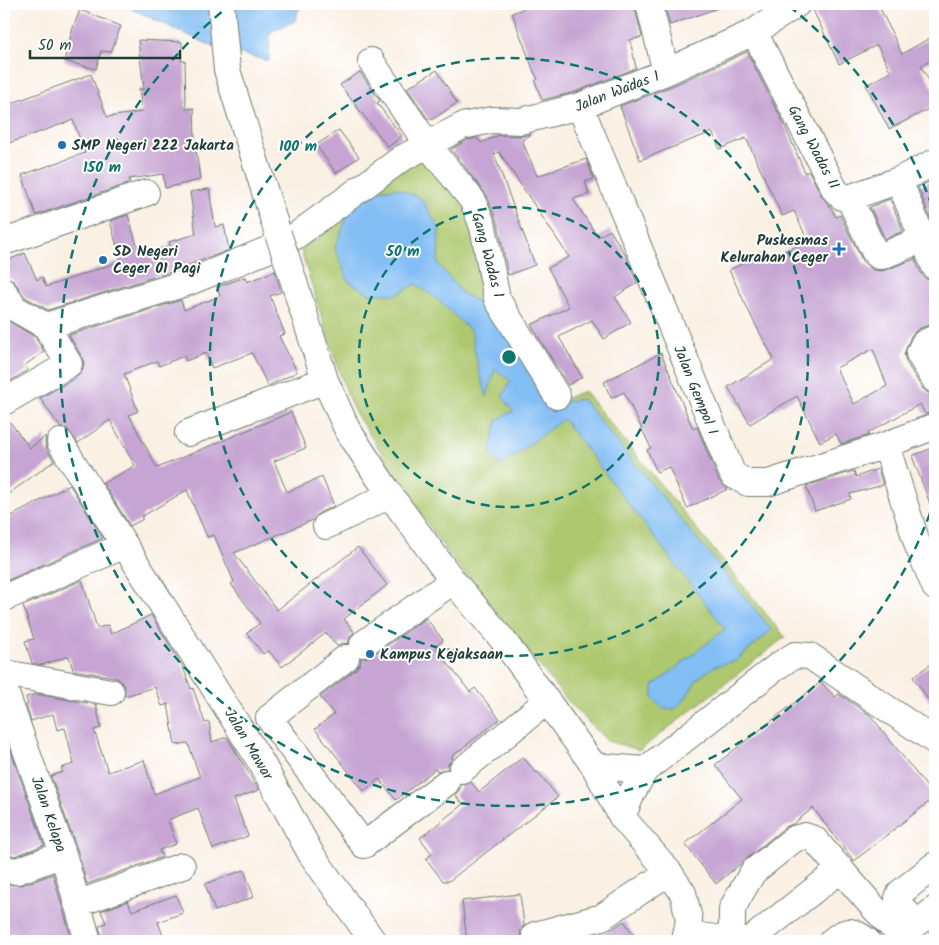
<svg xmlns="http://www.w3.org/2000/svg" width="939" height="945" font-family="Kalam,sans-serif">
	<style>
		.green { fill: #adc86e; stroke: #668251 }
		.water { fill: #82bdf4; stroke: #507d94 }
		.building { fill: #c6a4d3; fill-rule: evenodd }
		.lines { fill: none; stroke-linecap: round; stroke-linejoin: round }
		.minor-casing { stroke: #6c7c71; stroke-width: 28 }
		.minor { stroke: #fff; stroke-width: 26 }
		.minor-bridge-casing { stroke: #6c7c71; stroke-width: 28; stroke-linecap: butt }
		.minor-bridge { stroke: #fff; stroke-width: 26 }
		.ring { fill: none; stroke: #0f766e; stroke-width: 2.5; stroke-dasharray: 9 6 }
		.poi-dot { fill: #1f6fb2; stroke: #fff; stroke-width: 2 }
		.labels { text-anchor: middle; stroke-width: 4; stroke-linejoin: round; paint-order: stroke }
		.street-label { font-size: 15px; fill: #1f3d34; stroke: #fff }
		.poi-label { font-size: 15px; font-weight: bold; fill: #1f3d34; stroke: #fff; text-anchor: start }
		.centre { fill: #0f766e; stroke: #fff; stroke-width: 2.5 }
		.ring-label { font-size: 15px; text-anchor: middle; font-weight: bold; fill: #0f766e; stroke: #fff; stroke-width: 4; stroke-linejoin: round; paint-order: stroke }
	</style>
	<rect width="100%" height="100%" fill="#fff"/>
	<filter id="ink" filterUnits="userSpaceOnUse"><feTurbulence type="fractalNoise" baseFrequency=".02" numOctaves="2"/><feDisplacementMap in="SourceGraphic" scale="10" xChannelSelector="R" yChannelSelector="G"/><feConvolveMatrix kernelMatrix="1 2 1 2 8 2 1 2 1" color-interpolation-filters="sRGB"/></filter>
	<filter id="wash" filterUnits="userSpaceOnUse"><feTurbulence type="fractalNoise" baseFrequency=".0096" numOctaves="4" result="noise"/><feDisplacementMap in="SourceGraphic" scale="20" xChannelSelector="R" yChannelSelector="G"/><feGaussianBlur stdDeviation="1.12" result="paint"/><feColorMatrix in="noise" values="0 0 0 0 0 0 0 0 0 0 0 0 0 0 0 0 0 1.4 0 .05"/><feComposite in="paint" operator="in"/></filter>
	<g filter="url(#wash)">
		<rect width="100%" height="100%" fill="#faf0e3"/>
		<path class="green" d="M427 138 462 193 497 299 564 399 584 391 785 637 640 750 607 741 566 699 443 547 353 409 338 369 297 238Z"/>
		<path class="water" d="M121 4H296L299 8 295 21 270 32 269 61 214 47Z
			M397 188 421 198 439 228 438 264 462 293 489 309 558 403 582 399 772 630 736 661 715 666 697 679 685 699 675 709H664L653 699V686L725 629 563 419 501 466 490 454 497 420 513 411 502 396 511 381 495 369 487 397 479 372 471 331 439 301 416 284 397 294H370L348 281 335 248 346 220 341 216 375 190Z"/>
		<g id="blocks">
			<path class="building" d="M535 4H634L642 37 630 40 636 68 575 92 542 100 535 81 538 79 534 72 512 13Z
				M664 4H722L723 6 670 25Z
				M812 4H878L902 54 935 35V58L921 66 935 92V106L889 129 866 85 891 72 877 45 839 64 811 6Z
				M80 10 121 26 111 52 101 51 96 69 64 61 73 28Z
				M138 40 182 42 181 61H185L186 109 194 108 195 142 200 180 165 188 163 174 129 179 130 183 36 215 22 175 85 153 73 120 4 145V106L91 74 107 117 142 112 139 89H144Z
				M747 52 785 126 805 173 809 171 822 197 831 208 836 217 840 215 863 262 873 270 882 271 915 259 921 273 926 279 935 282V323L918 329 911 336 904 354 906 362 922 388 928 393 935 395V411L925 414 920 404 868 433 869 435 841 444 836 434 820 442 797 396 750 424 728 387 774 359 755 324 729 270 762 254 765 260 808 241 794 211 782 216 746 138 720 149 712 132 640 160 620 106 672 86ZM873 349 887 386 854 404 836 368Z
				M437 70 457 103 433 119H428L407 88Z
				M360 72 380 101 377 103 402 136 388 147 340 85Z
				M339 130 359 157 336 173 316 145Z
				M532 134 522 140 537 176 586 159 594 179 585 182 589 194 573 199 598 237 610 230 626 256 637 283 615 297 631 322 604 339 592 320 559 337 582 377 568 385 531 325 569 307 548 268 569 257 499 152 494 154 535 265 508 275 498 224 487 196 451 149 467 140 477 138 481 143 499 135 521 136Z
				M935 179V230L918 187Z
				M209 189 215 227 224 225 229 250 170 272 48 310 25 297 16 284 11 279 4 277V262L25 253 37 280 42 277 46 287 121 261 110 221 128 215 140 255 170 246 169 242 196 234 190 192Z
				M890 199 903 231 885 239 870 207Z
				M275 271 281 292 270 296 285 334 279 336 297 372 268 386 252 353 212 368 206 353 186 361 184 356 159 366 157 361 124 374 138 411 129 415 157 468 291 412 306 448 274 461 287 492 322 477 334 506 319 513 313 520 234 553 277 610 358 547 387 585 344 619 354 632 350 637 348 644 343 643 337 646 326 633 282 667 268 650 263 654 247 633 260 623 231 584 234 582 214 535 207 537 187 490 141 517 143 519 130 526 103 483 135 466 110 420 78 443 67 429 60 427 40 398 77 377 82 371 84 363 82 357 69 335 181 300 184 310 220 296 217 287 245 277 247 282Z
				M4 318 35 337 44 352 25 365 28 370 4 385Z
				M661 353 693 429 697 427 719 481 728 489 687 508 669 467 657 472 647 450 651 448 624 392 611 398 604 382Z
				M4 417H6L30 448 46 436 45 443 47 450 54 461 4 497Z
				M935 447V514H934L912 456Z
				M878 469 883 485 850 494 851 499 815 511 806 486 854 471 856 477Z
				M70 485 103 538 4 582V520Z
				M82 580 97 628 108 625 111 634 151 615 183 667 191 689 193 688 205 723 209 722 212 742 227 737 259 790 234 799 248 836 213 849 198 808 168 820 176 844 159 850 162 857 87 884 77 849 51 776 63 772 61 768 74 764 65 728 57 730 53 714 31 721 26 705 28 704 26 697 36 694 98 705H96L101 728 94 730 108 772 144 760 154 794 200 777 188 743 175 745 168 704 162 706 155 687 125 696V687L120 680 114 677 73 670 69 656 42 665 32 663 25 641 34 639 23 606Z
				M426 618 443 640 435 647 470 692 475 688 500 719 451 757 453 758 448 764V769L437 771 435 769 396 800 379 779 364 791 315 729 334 714 320 697 355 670 360 664 361 658 372 656Z
				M935 661V710L913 677Z
				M821 682 835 697 839 694 870 715 935 797 854 861 813 808 793 824 785 827 716 884 685 844 742 799 715 765Z
				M4 732 44 845 15 856 4 853Z
				M523 757 536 773 538 772 558 797 449 881H443L426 859 432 854 420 838 463 804 455 795 460 789V784L471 782 479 792Z
				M244 870 254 897 215 911 205 884Z
				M53 874 72 941H4V884L22 885Z
				M520 894 524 925 520 932 522 941H467L462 901Z
				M176 895 183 913 158 922 165 941H103L99 926 106 923 101 911 128 901 132 911Z
				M624 921 638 941H594Z"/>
		</g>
	</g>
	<g filter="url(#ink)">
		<use href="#blocks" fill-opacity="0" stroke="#6c7c71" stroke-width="1"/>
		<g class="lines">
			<defs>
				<path id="minor" d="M221 4 227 70 278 234
					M649 4 666 72
					M754 32 835 190 842 197 849 198 899 180 935 162
					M371 61 427 144 473 201 483 227 497 299 557 396
					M580 106 733 475 748 483H768L886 445 935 426
					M849 198 874 251 879 256H882L918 241 922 237 899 180
					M922 237 935 267
					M4 242 146 193
					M286 257 325 380 347 429 390 495 453 581 503 640 594 766 622 817 669 872 683 893 689 919 685 941
					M4 292 14 308 46 326 69 364 4 402
					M46 326 189 282 272 248 294 237 401 159 462 126 492 120 521 121 580 106 666 72 754 32 797 4
					M935 338 924 343 919 354 935 380
					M188 433 325 380
					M60 442 262 764 311 854 373 941
					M886 445 918 546 935 587
					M326 526 390 495
					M4 598 125 545
					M363 644 453 581
					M346 658 269 718 364 845 446 783
					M4 673 111 692
					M4 688 63 854 88 941
					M594 766 645 770 633 791 622 817
					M462 770 547 701
					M645 770 779 665 795 655 810 656 935 741
					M4 868 9 870 17 871 63 854
					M77 904 182 866
					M917 923 898 904V898L900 893 935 865
					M686 934 737 941
					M535 935 602 917 669 872
					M903 935 935 909
					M732 941V909L739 896 753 872 794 839 805 836 814 839 874 908 902 937
					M749 941 841 869
					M832 941C847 929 851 929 867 941"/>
			</defs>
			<use href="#minor" class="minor-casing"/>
			<use href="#minor" class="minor"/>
			<defs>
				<path id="minor-bridge" d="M278 234 286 257"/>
			</defs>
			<use href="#minor-bridge" class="minor-bridge-casing"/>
			<use href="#minor-bridge" class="minor-bridge"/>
		</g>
	</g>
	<g class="ring">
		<circle cx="509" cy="357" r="150"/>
		<circle cx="509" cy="357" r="299"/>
		<path d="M935 499A449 449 0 1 1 229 6M789 6A449 449 0 0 1 935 215"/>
	</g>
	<g class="poi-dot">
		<circle cx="62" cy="145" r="5"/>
		<path d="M836.5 241.5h5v5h5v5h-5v5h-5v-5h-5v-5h5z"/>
		<circle cx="103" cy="260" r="5"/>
		<circle cx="370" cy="654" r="5"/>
	</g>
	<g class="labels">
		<g class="street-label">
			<text transform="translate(617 91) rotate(-21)" y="5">Jalan Wadas 1</text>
			<text transform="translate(814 147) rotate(62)" y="5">Gang Wadas II</text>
			<text transform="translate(488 255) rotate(75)" y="5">Gang Wadas 1</text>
			<text transform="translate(696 390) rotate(68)" y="5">Jalan Gempol I</text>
			<text transform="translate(249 744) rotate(59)" y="5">Jalan Mawar</text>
			<text transform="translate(49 814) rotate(71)" y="5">Jalan Kelapa</text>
		</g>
		<g class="poi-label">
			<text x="72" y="150">SMP Negeri 222 Jakarta</text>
			<text x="828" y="245" text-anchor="end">Puskesmas<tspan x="828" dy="17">Kelurahan Ceger</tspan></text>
			<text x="113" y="256">SD Negeri<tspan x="113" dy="17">Ceger 01 Pagi</tspan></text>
			<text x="380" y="659">Kampus Kejaksaan</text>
		</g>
	</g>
	<circle cx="509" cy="357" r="8" class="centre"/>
	<g class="ring-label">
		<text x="298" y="151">100 m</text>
		<text x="102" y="172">150 m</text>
		<text x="403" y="256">50 m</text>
	</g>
	<rect width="939" height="945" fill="none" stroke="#fff" stroke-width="20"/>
	<path d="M30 50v8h150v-8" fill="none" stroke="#1f3d34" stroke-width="2.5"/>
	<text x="38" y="50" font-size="15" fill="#1f3d34" stroke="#ffffff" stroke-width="4" paint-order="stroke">50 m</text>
</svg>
